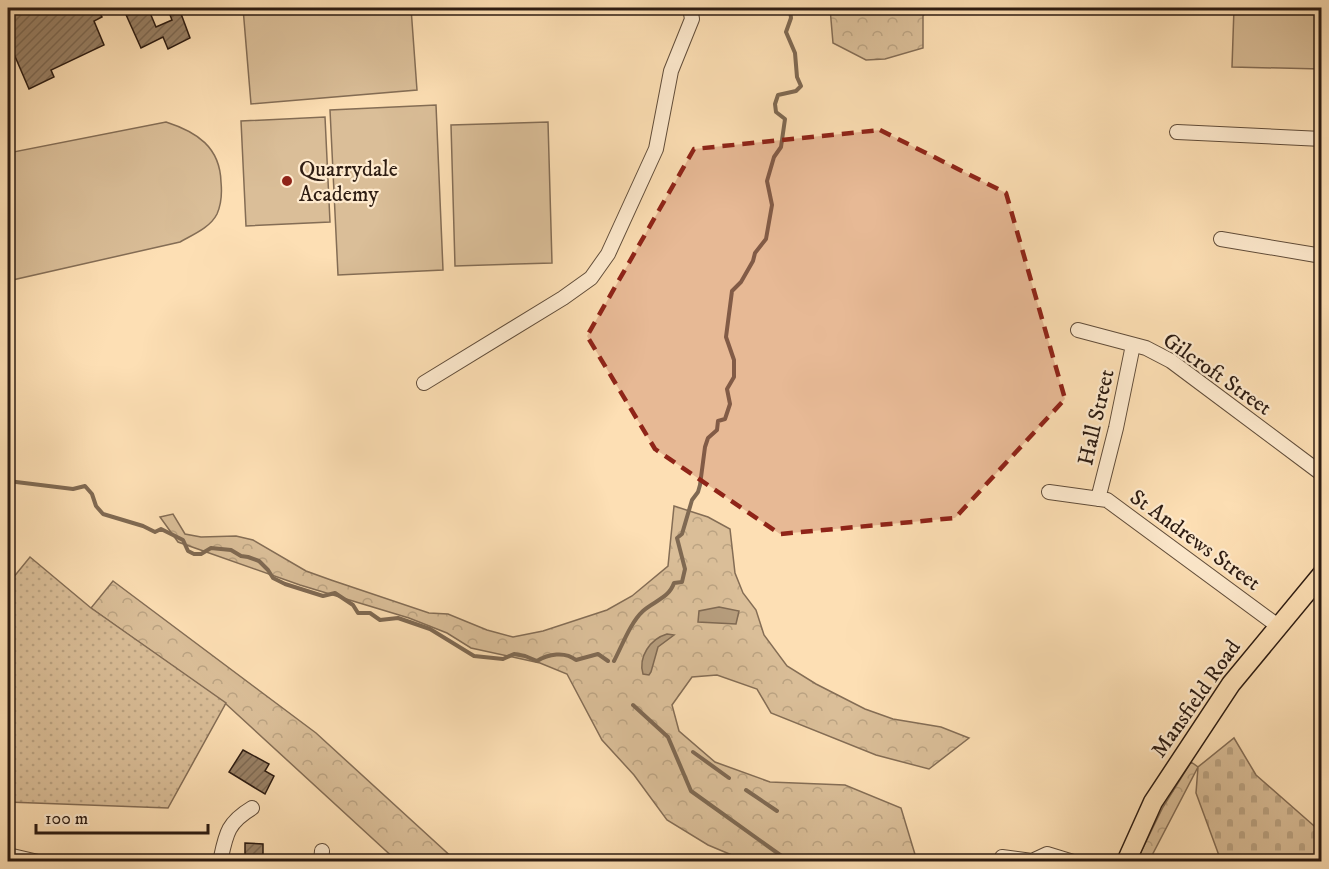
<svg xmlns="http://www.w3.org/2000/svg" width="1329" height="869" font-family="'IM FELL DW Pica',serif">
	<style>
		.green { fill: #dabe98; stroke: #846d55; stroke-width: 1.5 }
		.forest { fill: url(#forest-crowns); stroke: #846d55; stroke-width: 1.5 }
		.cemetery { fill: url(#cemetery-stones); stroke: #846d55; stroke-width: 1.5 }
		.park { fill: url(#park-dots); stroke: #846d55; stroke-width: 1.5 }
		.water { fill: #b69d7d; stroke: #7f6952; stroke-width: 1.5 }
		.lines { fill: none; stroke-linecap: round; stroke-linejoin: round }
		.stream { stroke: #7f6952; stroke-width: 4 }
		.building { fill: url(#building-hatch); stroke: #2d1c12; stroke-width: 1.5 }
		.minor-casing { stroke: #614d3a; stroke-width: 16 }
		.major-casing { stroke: #2d1c12; stroke-width: 21 }
		.minor { stroke: #feeace; stroke-width: 14 }
		.major { stroke: #fddfb4; stroke-width: 18 }
		.marked { fill: #8f2418; fill-opacity: 0.2; stroke: #8f2418; stroke-width: 4.5; stroke-dasharray: 12 8; stroke-linejoin: round }
		.poi-dot { fill: #8f2418; stroke: #feeace; stroke-width: 2 }
		.labels { text-anchor: middle; stroke-width: 4.5; stroke-linejoin: round; paint-order: stroke }
		.poi-label { font-size: 22px; fill: #2d1c12; stroke: #feeace; text-anchor: start }
		.street-label { font-size: 22px; fill: #2d1c12; stroke: #feeace }
	</style>
	<defs>
		<pattern id="forest-crowns" width="20" height="18" patternUnits="userSpaceOnUse" patternTransform="scale(1.5)"><rect width="20" height="18" fill="#dabe98"/><path d="M2 6a3 3 0 1 1 6 0M12 15a3 3 0 1 1 6 0" fill="none" stroke="#bba382"/></pattern>
		<pattern id="cemetery-stones" width="16" height="16" patternUnits="userSpaceOnUse" patternTransform="scale(1.5)"><rect width="16" height="16" fill="#dabe98"/><path d="M2 7V4a2 2 0 0 1 4 0v3zM10 15v-3a2 2 0 0 1 4 0v3z" fill="#bba382"/></pattern>
		<pattern id="park-dots" width="8" height="8" patternUnits="userSpaceOnUse" patternTransform="scale(1.5)"><rect width="8" height="8" fill="#dabe98"/><path d="M2 2h.1M6 6h.1" fill="none" stroke="#bba382" stroke-width="1.8" stroke-linecap="round"/></pattern>
		<pattern id="building-hatch" width="6" height="6" patternUnits="userSpaceOnUse" patternTransform="scale(1.5)"><rect width="6" height="6" fill="#998166"/><path d="M-1 1l2-2M0 6l6-6M5 7l2-2" fill="none" stroke="#7d6953"/></pattern>
	</defs>
	<rect width="100%" height="100%" fill="#fddfb4"/>
	<filter id="stains"><feTurbulence type="fractalNoise" baseFrequency=".00333" numOctaves="4"/><feColorMatrix values="0 0 0 0 .2 0 0 0 0 .09 0 0 0 0 .02 0 0 0 .5 -.17"/></filter>
	<radialGradient id="worn" r=".72"><stop offset=".6" stop-color="#630" stop-opacity="0"/><stop offset="1" stop-color="#630" stop-opacity=".3"/></radialGradient>
	<path class="green" d="M243 8H411L417 90 251 104Z
		M1234 8H1321V69L1232 67Z
		M436 105 443 270 338 275 330 110Z
		M325 117 330 222 246 226 241 121Z
		M166 122C197 132 220 147 221 182 222 192 221 205 217 214 210 228 192 235 180 242L8 281V153Z
		M548 122 552 263 455 266 451 125Z"/>
	<path class="forest" d="M830 8H929L923 16V48L885 59 866 60 833 43Z
		M674 506 708 517 730 529 735 573 743 593 756 610 764 635 787 666 816 684 865 709 893 719 941 727 969 738 929 769 876 755 771 713 757 689 717 675 692 677 672 705 679 731 715 762 770 782 845 785 901 808 917 861H746L708 845 667 820 634 775 602 740 567 674 540 663 471 648 447 633 409 618 300 585 178 542 160 517 173 514 185 534 201 537 236 536 253 540 306 571 331 580 429 613 448 614 487 630 513 637 543 631 607 610 632 596 668 566Z
		M113 581 316 733 456 861H397L226 704 91 608Z
		M1191 762 1198 767 1149 861 1136 862 1163 807Z"/>
	<path class="cemetery" d="M1234 738 1256 775 1321 832V861H1221L1196 793 1198 767Z"/>
	<path class="park" d="M30 557 91 608 226 703 168 808 8 802V584Z"/>
	<path class="water" d="M719 607 739 611 736 624 698 622 699 611Z
		M667 634 674 635 658 647 651 672 649 675 643 674C638 657 650 639 667 634Z"/>
	<g class="lines">
		<path class="stream" d="M8 481 73 489 85 486 92 494 96 506 103 514 143 526 155 532 161 529 183 540 188 551 194 554H201L211 548 231 550 241 556 248 557 259 561 268 570 273 578 285 584 323 596 335 593 353 605 358 613H370L380 620 398 618 430 629 474 656 503 659 514 654 525 656 537 661C548 654 565 651 576 660L598 654 608 661
			M614 661C622 646 630 623 643 611 654 601 669 598 674 583L682 582 685 569 677 538 682 534 692 500 698 492 700 485 705 447 708 438 717 430 718 421 725 419 730 404 727 389 734 377V360L726 337 732 291 741 282 753 261 755 253 766 239 772 205 767 181 774 157 781 147 785 119 776 112 775 104 778 95 796 91 801 86 797 77 795 53 786 32 791 18 790 9 799 8
			M633 705 668 737 691 791 790 862
			M693 752 729 778
			M746 790 777 811"/>
	</g>
	<path class="building" d="M8 8H97L102 17 94 21 104 45 51 70 54 77 29 89 8 40Z
		M123 8H148L156 27 172 20 170 15 180 11 190 38 168 49 163 37 141 48Z
		M243 750 269 764 265 771 274 776 265 794 229 772Z
		M245 843 263 844V855L245 856Z"/>
	<g class="lines">
		<defs>
			<path id="minor" d="M1177 132 1322 139
				M1221 239 1322 256
				M1078 330 1146 348 1171 361 1322 474
				M424 383 563 298 591 278 608 254 656 149 671 71 692 19 690 8
				M1049 492 1107 500 1278 626
				M1098 499 1116 428 1133 345
				M8 855 38 862
				M1002 857 1032 861 1047 854 1073 862
				M137 862H169
				M220 862C226 834 227 823 252 808
				M321 862 322 851"/>
			<path id="major" d="M1126 862 1153 802 1231 684 1322 574"/>
		</defs>
		<use href="#minor" class="minor-casing"/>
		<use href="#major" class="major-casing"/>
		<use href="#minor" class="minor"/>
		<use href="#major" class="major"/>
	</g>
	<path class="marked" d="M880 130 1006 193 1065 399 955 518 780 534 655 449 587 336 694 149Z"/>
	<circle class="poi-dot" cx="287" cy="181" r="6"/>
	<g class="labels">
		<g class="poi-label">
			<text x="299" y="176">Quarrydale<tspan x="299" dy="25">Academy</tspan></text>
		</g>
		<g class="street-label">
			<text transform="translate(1218 373) rotate(35)" y="8">Gilcroft Street</text>
			<text transform="translate(1095 417) rotate(-77)" y="8">Hall Street</text>
			<text transform="translate(1196 539) rotate(36)" y="8">St Andrews Street</text>
			<text transform="translate(1195 698) rotate(-55)" y="8">Mansfield Road</text>
		</g>
	</g>
	<rect width="1329" height="869" fill="none" stroke="#fddfb4" stroke-width="30"/>
	<rect x="9" y="9" width="1311" height="851" fill="none" stroke="#2d1c12" stroke-width="3"/>
	<rect x="15" y="15" width="1299" height="839" fill="none" stroke="#2d1c12" stroke-width="1.5"/>
	<path d="M36 824v9h172v-9" fill="none" stroke="#2d1c12" stroke-width="3"/>
	<text x="45" y="824" font-size="18" fill="#2d1c12" stroke="#feeace" stroke-width="4.5" paint-order="stroke">100 m</text>
	<rect width="100%" height="100%" filter="url(#stains)"/>
	<rect width="100%" height="100%" fill="url(#worn)"/>
</svg>
